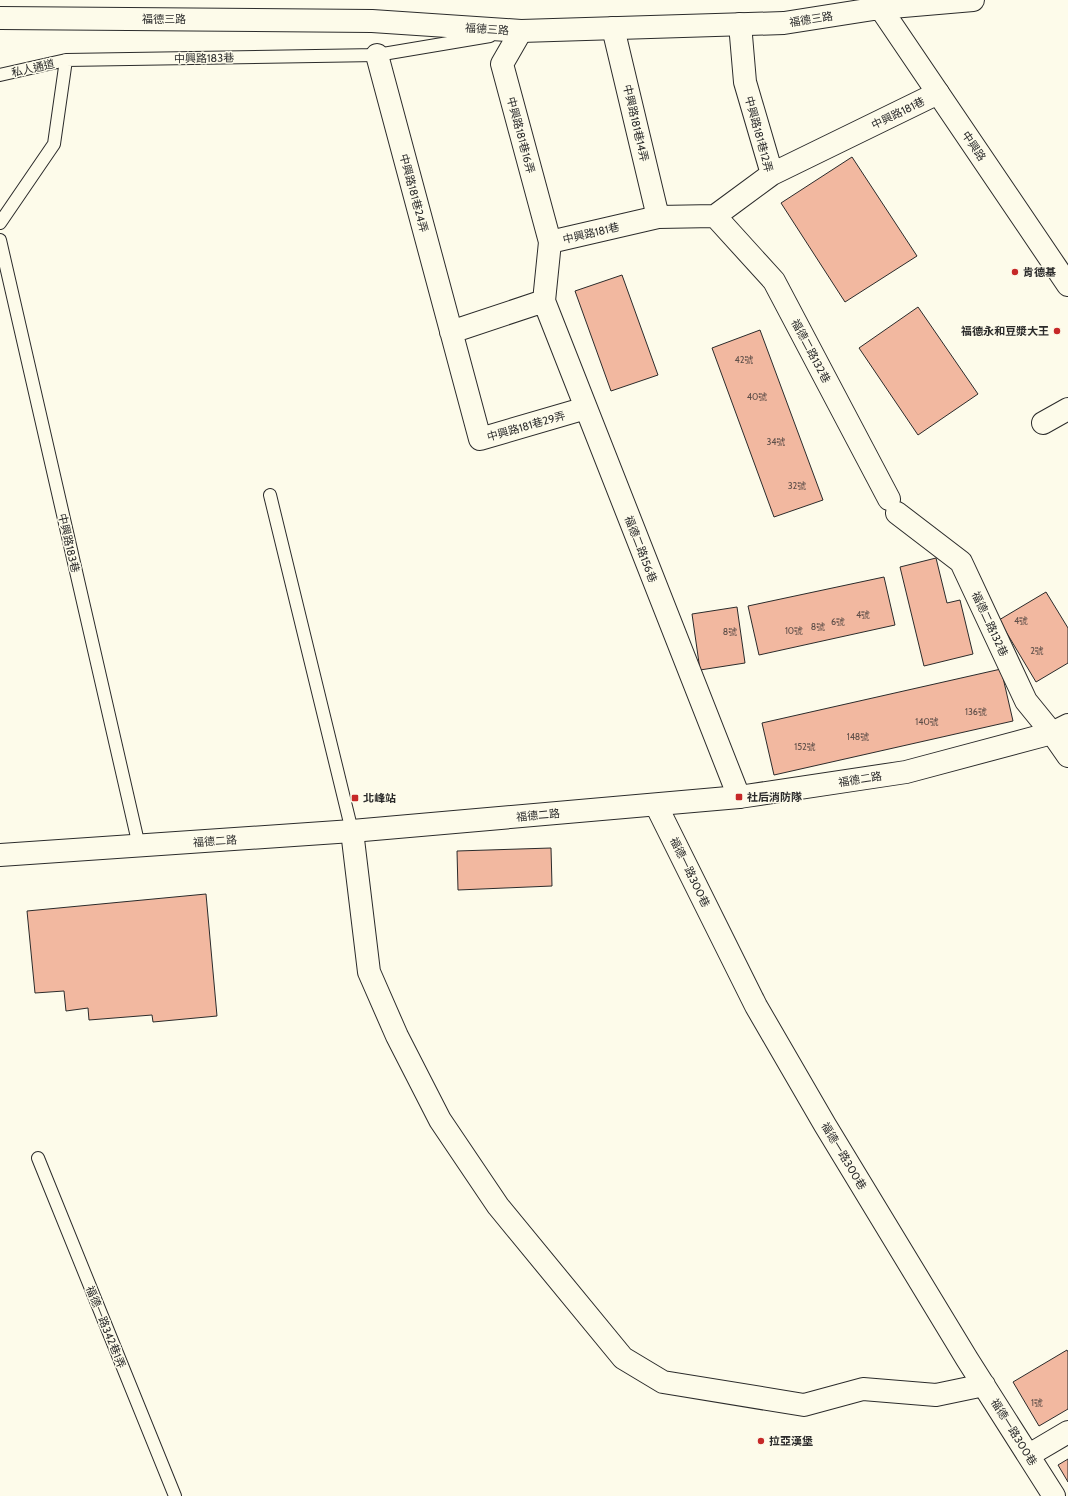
<svg xmlns="http://www.w3.org/2000/svg" width="1068" height="1496" font-family="Cabin,'Noto Sans TC',sans-serif">
	<style>
		.building { fill: #f2b8a0; stroke: #2b2b2b }
		.lines { fill: none; stroke-linecap: round; stroke-linejoin: round }
		.lane-casing { stroke: #2b2b2b; stroke-width: 14 }
		.street-casing { stroke: #2b2b2b; stroke-width: 24 }
		.secondary-casing { stroke: #2b2b2b; stroke-width: 24 }
		.lane { stroke: #fdfbea; stroke-width: 12 }
		.street { stroke: #fdfbea; stroke-width: 22 }
		.secondary { stroke: #fdfbea; stroke-width: 22 }
		.poi-dot { fill: #c62828; stroke: #fdfbea; stroke-width: 1.5 }
		.labels { text-anchor: middle; stroke-width: 3; stroke-linejoin: round; paint-order: stroke }
		.number-label { font-size: 9px; fill: #5d4e48 }
		.street-label { font-size: 11px; fill: #2b2b2b; stroke: #fdfbea }
		.poi-label { font-size: 11px; font-weight: bold; fill: #2b2b2b; stroke: #fdfbea; text-anchor: start }
	</style>
	<rect width="100%" height="100%" fill="#fdfbea"/>
	<path class="building" d="M852 157 917 256 845 302 781 203Z
		M622 275 658 375 611 391 575 291Z
		M918 307 978 394 918 435 859 348Z
		M760 330 823 500 774 517 712 348Z
		M936 558 947 603 960 600 973 654 924 666 900 567Z
		M884 577 895 625 759 655 748 606Z
		M1046 592 1068 628V663L1036 682 999 620Z
		M737 607 745 663 700 670 692 614Z
		M1001 669 1013 721 774 775 762 723Z
		M551 848 552 886 458 890 457 851Z
		M206 894 217 1016 153 1022 152 1015 89 1020 88 1008 66 1011 64 991 35 993 27 911Z
		M1067 1350 1068 1352V1409L1039 1426 1013 1382Z
		M1068 1459V1482L1058 1465Z"/>
	<g class="lines">
		<defs>
			<path id="lane" d="M0 75 66 60
				M0 223 54 144 66 60 377 55 490 36
				M0 240 139 846
				M270 495 352 831
				M38 1158 175 1496"/>
			<path id="street" d="M613 28 658 217
				M521 31 502 64 550 242
				M377 55 480 439 586 408
				M772 174 938 93
				M715 216 774 281 889 499
				M715 216 772 174 745 82 740 24
				M544 301 739 797
				M451 332 544 301 550 242 658 217 715 216
				M1043 423 1068 409
				M897 513 961 562 1026 701 1052 733 1068 756
				M656 805 756 1006 825 1125 967 1359 1054 1496
				M352 831 369 972 397 1036 440 1120 498 1206 623 1358 663 1382 804 1405 863 1389 936 1395 984 1385
				M1029 1455 1068 1432"/>
			<path id="secondary" d="M875 0 1068 285
				M0 18 372 21 521 31 784 23 880 8 973 0
				M0 855 352 831 739 797 906 772 1052 733 1068 725"/>
		</defs>
		<use href="#lane" class="lane-casing"/>
		<use href="#street" class="street-casing"/>
		<use href="#secondary" class="secondary-casing"/>
		<use href="#lane" class="lane"/>
		<use href="#street" class="street"/>
		<use href="#secondary" class="secondary"/>
	</g>
	<g class="poi-dot">
		<circle cx="1015" cy="272" r="4"/>
		<circle cx="1057" cy="331" r="4"/>
		<rect x="735" y="793" width="8" height="8" rx="2"/>
		<rect x="351" y="794" width="8" height="8" rx="2"/>
		<circle cx="761" cy="1441" r="4"/>
	</g>
	<g class="labels">
		<g class="number-label">
			<text x="744" y="363">42號</text>
			<text x="757" y="400">40號</text>
			<text x="776" y="445">34號</text>
			<text x="797" y="489">32號</text>
			<text x="863" y="618">4號</text>
			<text x="1021" y="624">4號</text>
			<text x="838" y="625">6號</text>
			<text x="818" y="630">8號</text>
			<text x="794" y="634">10號</text>
			<text x="730" y="635">8號</text>
			<text x="1037" y="654">2號</text>
			<text x="976" y="715">136號</text>
			<text x="927" y="725">140號</text>
			<text x="858" y="740">148號</text>
			<text x="805" y="750">152號</text>
			<text x="1037" y="1406">1號</text>
		</g>
		<g class="street-label">
			<text x="164" y="23">福德三路</text>
			<text transform="translate(811 19) rotate(-9)" y="4">福德三路</text>
			<text transform="translate(487 29) rotate(4)" y="4">福德三路</text>
			<text transform="translate(204 58) rotate(-1)" y="4">中興路183巷</text>
			<text transform="translate(33 68) rotate(-13)" y="4">私人通道</text>
			<text transform="translate(898 113) rotate(-26)" y="4">中興路181巷</text>
			<text transform="translate(636 123) rotate(77)" y="4">中興路181巷14弄</text>
			<text transform="translate(759 134) rotate(75)" y="4">中興路181巷12弄</text>
			<text transform="translate(521 135) rotate(75)" y="4">中興路181巷16弄</text>
			<text transform="translate(974 146) rotate(56)" y="4">中興路</text>
			<text transform="translate(414 193) rotate(75)" y="4">中興路181巷24弄</text>
			<text transform="translate(591 233) rotate(-13)" y="4">中興路181巷</text>
			<text transform="translate(811 351) rotate(62)" y="4">福德二路132巷</text>
			<text transform="translate(526 426) rotate(-16)" y="4">中興路181巷29弄</text>
			<text transform="translate(69 543) rotate(77)" y="4">中興路183巷</text>
			<text transform="translate(641 549) rotate(69)" y="4">福德二路156巷</text>
			<text transform="translate(990 624) rotate(65)" y="4">福德二路132巷</text>
			<text transform="translate(860 779) rotate(-9)" y="4">福德二路</text>
			<text transform="translate(538 815) rotate(-5)" y="4">福德二路</text>
			<text transform="translate(215 841) rotate(-4)" y="4">福德二路</text>
			<text transform="translate(690 872) rotate(64)" y="4">福德一路300巷</text>
			<text transform="translate(844 1156) rotate(59)" y="4">福德一路300巷</text>
			<text transform="translate(106 1327) rotate(68)" y="4">福德一路342巷1弄</text>
			<text transform="translate(1014 1432) rotate(58)" y="4">福德一路300巷</text>
		</g>
		<g class="poi-label">
			<text x="1023" y="276">肯德基</text>
			<text x="1049" y="335" text-anchor="end">福德永和豆漿大王</text>
			<text x="747" y="801">社后消防隊</text>
			<text x="363" y="802">北峰站</text>
			<text x="769" y="1445">拉亞漢堡</text>
		</g>
	</g>
</svg>
